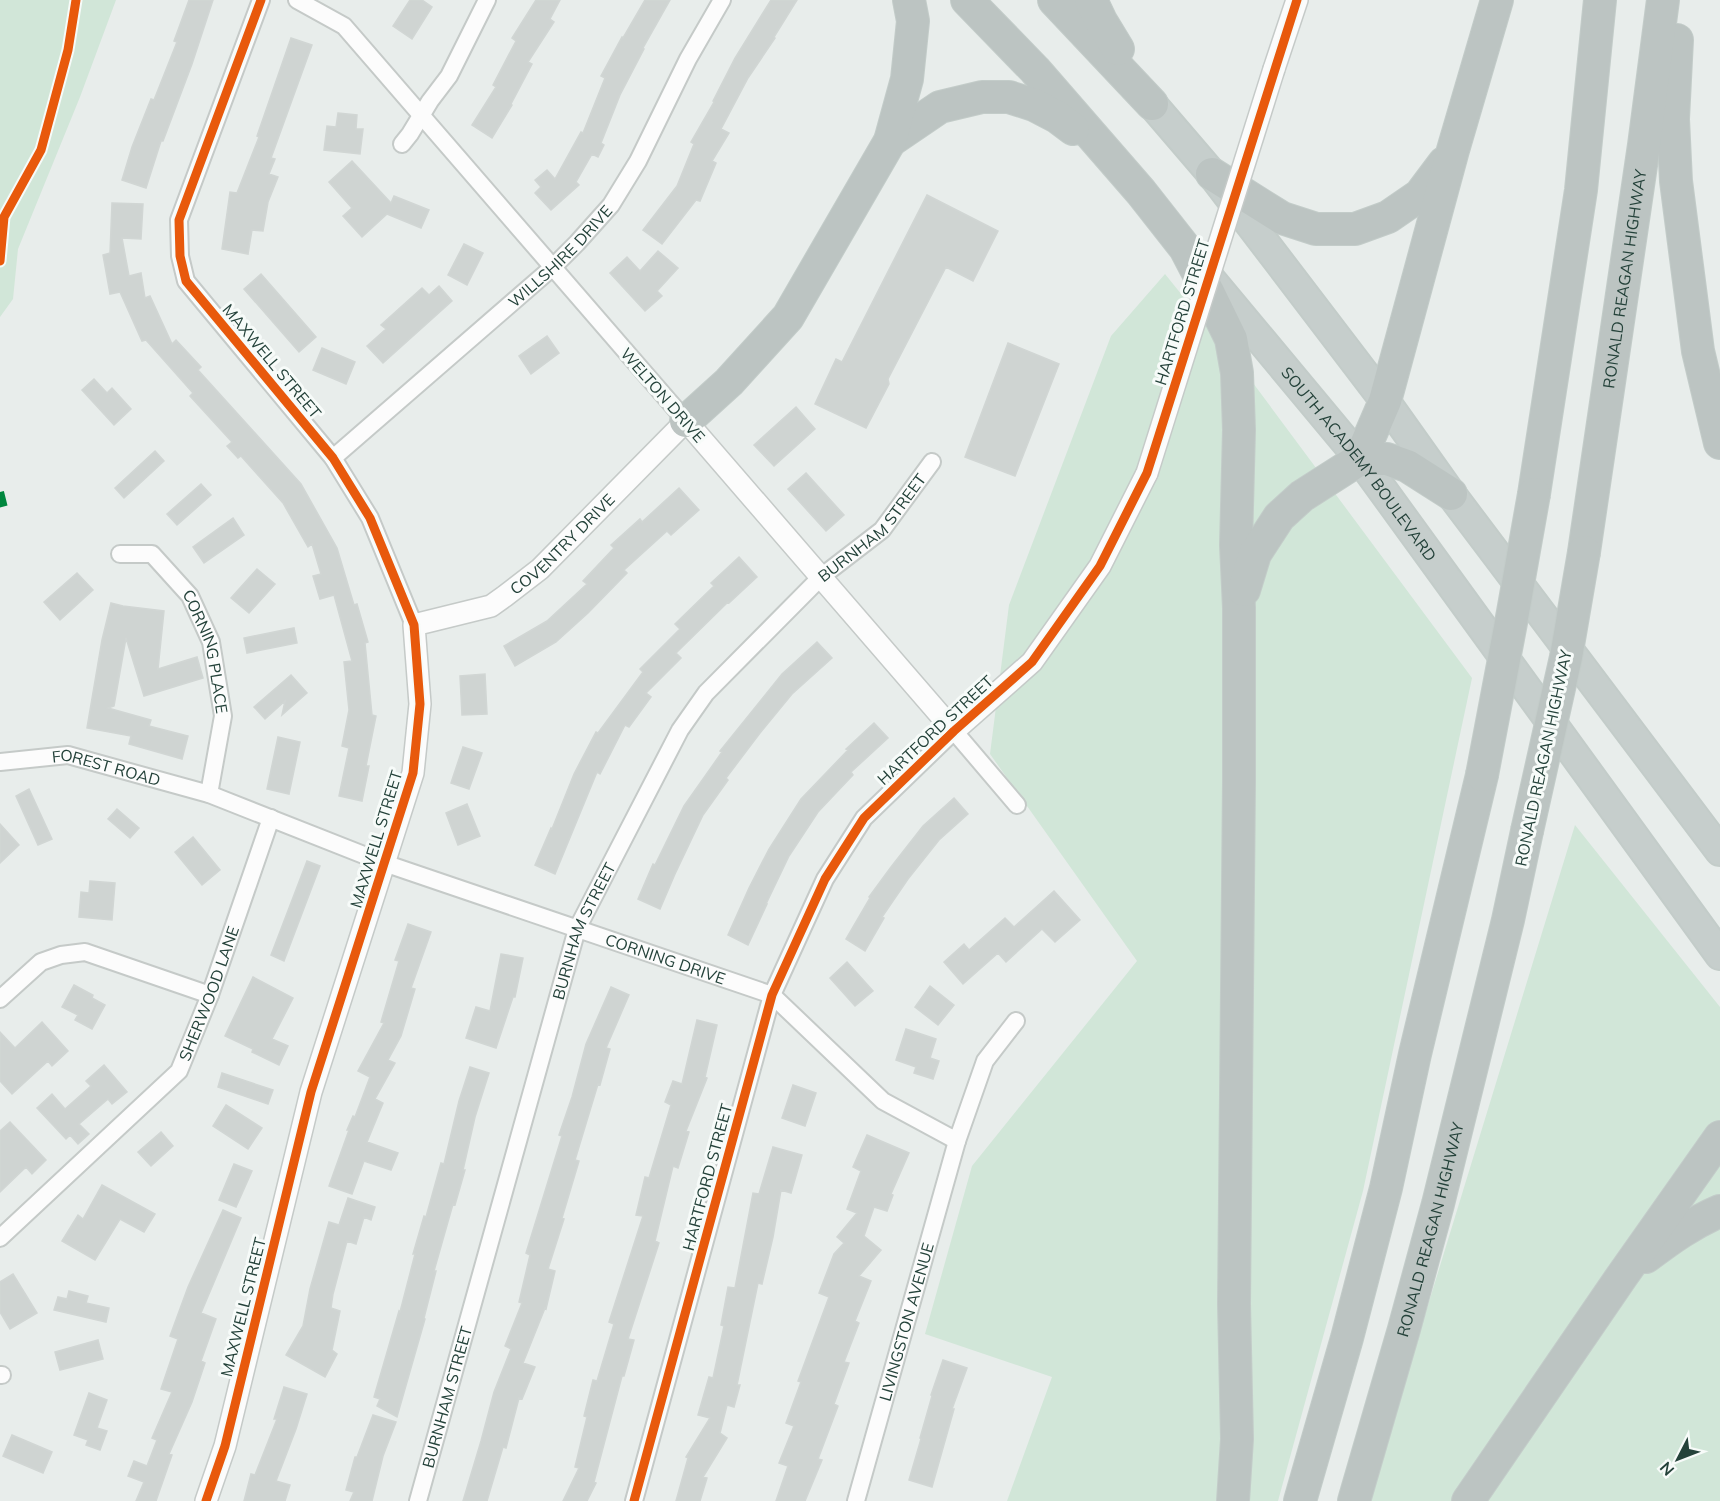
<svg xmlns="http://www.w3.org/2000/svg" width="1720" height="1501" font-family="Mulish,sans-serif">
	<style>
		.green { fill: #d1e6d8 }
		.building { fill: #cfd4d2; stroke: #d1d6d4; stroke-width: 1.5 }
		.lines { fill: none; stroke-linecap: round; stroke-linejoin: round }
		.minor-casing { stroke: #c5cac8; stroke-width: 20 }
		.tertiary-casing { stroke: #c5cac8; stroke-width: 24 }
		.trunk-casing { stroke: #c3ccc9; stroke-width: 32 }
		.motorway-casing { stroke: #c3ccc9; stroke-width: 34 }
		.minor { stroke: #fcfcfc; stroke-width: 16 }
		.tertiary { stroke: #fcfcfc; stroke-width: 21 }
		.trunk { stroke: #c6cecc; stroke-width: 28 }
		.motorway { stroke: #bcc4c2; stroke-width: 32 }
		.tertiary-bridge-casing { stroke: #c5cac8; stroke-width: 24; stroke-linecap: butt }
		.motorway-bridge-casing { stroke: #c3ccc9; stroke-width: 34; stroke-linecap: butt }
		.tertiary-bridge { stroke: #fcfcfc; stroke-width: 21 }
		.motorway-bridge { stroke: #bcc4c2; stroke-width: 32 }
		.quiet { stroke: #00873e; stroke-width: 8; stroke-dasharray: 15 8; stroke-linecap: butt }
		.cycleway-casing { stroke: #f7fbf9; stroke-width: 13 }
		.cycleway { stroke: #e8590c; stroke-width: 9 }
		.labels { text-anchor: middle; stroke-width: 6; stroke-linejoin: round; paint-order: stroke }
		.street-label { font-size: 16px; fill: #24423a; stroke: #f7fbf9 }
	</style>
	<rect width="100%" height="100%" fill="#e8edeb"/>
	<path class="green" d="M0 0H116L80 97 18 249 13 299 0 317Z
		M1165 274 1253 383 1472 678 1363 1191 1278 1501H1007L1052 1377 925 1334 972 1166 1137 961 990 754 1009 605 1111 336Z
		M1575 825 1720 1007V1501H1368Z"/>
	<path class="building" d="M189 0H213L192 64 163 141H161L146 188 122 180 132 147 151 99 154 100 177 42 174 41Z
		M410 0H422L432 7 412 39 393 26Z
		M536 0H560L550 19 554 22 528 62 532 64 511 104 512 105 492 138 472 125 496 87 493 85 516 41 512 38Z
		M645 0H670L643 48 644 49 620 95 601 143 604 145 598 157 592 154 576 182 579 185 551 210 535 193 541 187 535 180 547 170 555 179 581 132 583 133 605 78 601 76 622 37 623 38Z
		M771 0H797L774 37 775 38 748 78 721 129 729 133 712 161 716 163 700 201 696 200 662 244 643 230 677 186 694 144 691 142 714 102 713 101 735 58Z
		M291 38 312 45 271 158 275 159 269 174 278 177 268 202 263 231 252 230 248 254 222 249 230 192 237 193 259 137 257 136Z
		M338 113 357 115 356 129H363L360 154 324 150 327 126 336 127Z
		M352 161 391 203 394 196 429 210 421 228 387 214 362 237 343 216 352 208 329 182Z
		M927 195 998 231 973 281 946 267 888 379 889 384 866 428 815 404 836 359 842 362Z
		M112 203 143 204 141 239 122 238 129 276 141 273 145 298 150 296 172 344 176 340 201 367 198 370 301 484 337 548 354 605 357 604 368 642 365 643 372 715 376 716 366 766H369L362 801 339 796 349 748 342 746 349 710 344 662 352 661 334 595 320 599 313 576 321 574 312 544 308 547 283 503 241 456 238 458 227 446 232 442 190 396 193 393 146 340 142 341 120 292 110 294 103 255 110 253Z
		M464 244 483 253 467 285 448 275Z
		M658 251 678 268 657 291 662 296 645 311 610 273 627 257 640 271Z
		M261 274 316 337 299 352 244 289Z
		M439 286 452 301 383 363 367 346 386 329 381 325 422 288 429 295Z
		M547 336 559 353 531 374 519 356Z
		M1008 343 1059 364 1015 476 965 457Z
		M322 348 355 362 346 384 313 370Z
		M94 379 107 393 112 388 131 409 114 425 82 390Z
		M796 407 815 429 774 466 754 445Z
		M155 451 164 461 124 498 115 488Z
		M806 473 844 515 826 531 788 489Z
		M201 484 211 495 177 525 167 514Z
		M679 488 699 510 671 535 667 531 624 570 627 573 588 613 556 642 515 666 504 646 547 621 587 584 583 581 614 548 611 545 640 519 642 522Z
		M233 518 244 535 204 563 193 547Z
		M739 557 757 577 729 603 728 602 676 653 681 658 646 693 651 697 629 727 625 725 600 774 597 772 555 874 535 865 551 828 552 829 574 774 596 732 598 733 643 672 640 669 680 629 675 624 714 586 711 583Z
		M257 569 275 584 249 613 231 598Z
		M77 573 93 590 60 620 44 602Z
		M111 603 123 606 164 611 158 669 197 657 203 678 144 696 126 638 114 706 108 708 151 720 149 726 188 736 182 759 129 744 131 736 87 728 102 640Z
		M294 628 297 643 247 653 244 638Z
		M817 642 832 658 792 694 760 733 726 778 728 780 703 815 675 874 660 909 638 899 653 864 655 865 684 806 722 752 720 751 782 674Z
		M485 674 487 714 462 715 460 676Z
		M291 675 307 693 282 715 285 701 265 719 254 707Z
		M874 723 888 738 851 772 853 775 818 812 789 856 766 904H767L748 945 728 935 749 888 769 849 801 799 848 750 846 749Z
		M278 737 300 742 289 794 267 789Z
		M463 747 482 753 469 789 451 783Z
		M29 789 52 839 38 845 16 796Z
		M954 798 968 814 939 840 908 879 882 917 884 918 865 951 846 939 870 898 869 897 891 867 923 826Z
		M467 804 480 836 458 845 446 813Z
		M117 809 139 828 130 838 108 819Z
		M0 824 19 845 0 863Z
		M193 837 220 870 202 885 175 852Z
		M307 861 320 866 284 961 271 955Z
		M90 881 115 883 112 920 79 917 81 892 89 893Z
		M1054 891 1080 920 1055 942 1042 929 1006 962 998 953 963 984 944 962 964 944 969 950 1005 918 1014 927Z
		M408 924 431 932 411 988 415 989 401 1036 388 1060 395 1063 375 1099 383 1103 367 1142 398 1153 391 1170 364 1161 352 1194 329 1186 349 1130H347L353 1116 355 1117 370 1077 358 1071 384 1023 381 1022 399 961 395 960Z
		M501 954 523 958 515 997H513L496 1048 466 1038 476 1007 490 1011Z
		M847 962 873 991 855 1006 830 978Z
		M253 977 293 998 272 1039 288 1046 279 1065 252 1052 253 1049 225 1036Z
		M74 985 93 995 92 998 105 1005 92 1029 75 1020 78 1015 62 1007Z
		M930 986 954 1005 938 1025 915 1007Z
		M611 987 629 995 606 1048 610 1049 600 1085 598 1084 575 1160 579 1161 562 1218 564 1219 548 1269 555 1271 546 1309 545 1308 523 1363 535 1367 522 1399 519 1398 506 1448 503 1447 487 1501H463L481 1441 494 1392 511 1349 505 1346 522 1303 519 1302 530 1255 526 1253 562 1136 559 1135 572 1097 586 1044Z
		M697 1020 717 1025 705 1077 707 1078 686 1131 689 1132 678 1168 673 1166 655 1241 659 1243 628 1339 634 1340 624 1376H622L594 1482 596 1483 587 1501H563L579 1468 575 1467 587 1417 584 1416 593 1380 597 1381 614 1324 609 1322 643 1216 636 1215 645 1177 649 1178 671 1105 665 1102 673 1081 682 1084Z
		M42 1022 68 1051 52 1066 48 1061 12 1094 0 1081V1032L15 1048Z
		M906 1029 936 1039 930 1058 939 1061 933 1079 914 1073 916 1067 896 1060Z
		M104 1065 127 1092 112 1104 108 1099 79 1124 89 1134 78 1144 70 1135 66 1139 37 1108 52 1094 65 1109 91 1086 86 1081Z
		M470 1067 489 1073 475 1117 463 1170H465L455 1205 453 1204 434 1271H436L424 1318 425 1319 397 1417 377 1406 380 1399 374 1397 399 1311 400 1312 415 1254H413L424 1216 426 1217 441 1163 444 1164 459 1101Z
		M222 1073 273 1090 268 1104 218 1087Z
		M793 1085 816 1093 805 1126 782 1118Z
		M226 1105 262 1128 248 1149 213 1126Z
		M10 1122 46 1160 32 1174 26 1167 0 1192V1131Z
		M161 1132 173 1146 151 1166 138 1152Z
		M867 1135 909 1153 891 1194 893 1195 887 1211 874 1207 864 1236 881 1250 859 1276 871 1281 855 1321 859 1323 844 1362 849 1363 834 1404 838 1406 818 1459 822 1460 805 1501H776L788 1466 779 1463 794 1426 786 1423 801 1382 798 1381 829 1297 819 1293 834 1254 844 1243 837 1237 857 1213 847 1209 861 1171 853 1167Z
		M773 1147 802 1155 791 1193 781 1190 773 1237 762 1284 758 1283 737 1385H740L734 1407 727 1405 720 1433 727 1438 703 1477 707 1478 700 1501H676L688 1458 686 1457 710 1418 698 1415 709 1377 713 1378 724 1326 721 1325 728 1287 735 1288 753 1193 759 1194Z
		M234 1164 252 1171 236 1207 219 1200Z
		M102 1185 155 1214 144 1232 120 1219 95 1260 62 1241 78 1215 83 1219Z
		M348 1198 375 1207 371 1220 364 1217 356 1244 347 1241 333 1294 331 1308 340 1311 332 1350 337 1354 325 1377 286 1355 303 1326 310 1289 329 1222 339 1225Z
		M223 1210 241 1218 201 1313 216 1319 201 1361 205 1363 192 1402 169 1454 172 1455 156 1501H136L144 1482 128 1476 134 1461 147 1466 157 1440 152 1438 172 1392 161 1389 178 1339 170 1336 188 1287Z
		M13 1274 37 1313 10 1329 0 1312V1282Z
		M69 1291 88 1296 86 1303 109 1308 106 1322 54 1310 58 1297 67 1299Z
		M98 1340 103 1359 60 1370 55 1352Z
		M943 1360 967 1368 952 1409H954L932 1487 909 1480 921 1439 920 1438 932 1396 931 1395Z
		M284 1387 307 1394 296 1429 276 1481 290 1485 285 1501H244L251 1474 255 1475 277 1419H274Z
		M89 1393 107 1400 97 1428 107 1431 100 1450 86 1445 88 1440 74 1435Z
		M373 1415 396 1422 383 1456 372 1501H350L354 1492 346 1490 355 1457H357Z
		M12 1435 52 1452 43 1473 3 1456Z"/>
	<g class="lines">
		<defs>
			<g id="minor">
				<path d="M261 0 179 220 180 256 186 281 333 458 370 518 414 625"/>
				<path d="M297 0 344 26 686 421"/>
				<path d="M402 144 410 134 430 101 449 76 487 0"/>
				<path id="s1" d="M333 458 553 267 577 243 611 205 638 161 688 59 722 0"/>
				<path id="s2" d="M120 554H152L190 596 211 642 223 716 209 794"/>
				<path id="s3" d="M0 762 68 755 209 794 384 863 772 995 883 1101 957 1141 985 1061 1016 1021"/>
				<path d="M0 999 41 962 61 955 85 952 210 995"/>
				<path id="s4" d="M0 1238 179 1071 210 995 271 818"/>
				<path d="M0 1375H2"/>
				<path id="s5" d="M418 1501 577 929 680 730 706 693 821 577 882 530 932 462"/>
				<path d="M634 1501 772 995 825 879 864 818 954 731 1017 805"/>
				<path id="s6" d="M856 1501 957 1141"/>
			</g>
			<g id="tertiary">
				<path d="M1274 69 1297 0"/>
				<path id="s7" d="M206 1501 225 1446 311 1092 413 773 420 704 414 625 491 606 505 596 540 569 686 421 954 731 1032 662 1100 566 1147 473"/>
			</g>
			<g id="trunk">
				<path d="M1152 104 1212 174 1385 401 1451 494 1720 851"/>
				<path id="s8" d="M1206 274 1360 459 1720 955"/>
			</g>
			<g id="motorway">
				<path d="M967 0 1035 70 1141 192 1185 248 1209 294 1231 339 1237 373 1239 430 1236 545 1239 608V781L1234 1304 1237 1439 1233 1501"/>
				<path d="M1054 0 1152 104"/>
				<path d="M1091 0 1101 21 1118 49"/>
				<path d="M1677 40 1673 119 1676 181 1698 351 1720 443"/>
				<path d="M890 141 940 107 982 97H1009L1034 105 1057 117 1073 129"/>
				<path d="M1212 174 1282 218 1316 229H1355L1388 217 1420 195 1444 163"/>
				<path d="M686 421 729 382 788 317 890 141 907 79 913 21 909 0"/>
				<path d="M1360 459 1385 401 1453 150 1497 0"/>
				<path d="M1534 494 1581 190 1600 0"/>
				<path id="s9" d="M1584 552 1644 145 1663 0"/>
				<path d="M1244 590 1255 554 1279 517 1302 496 1360 459H1387L1407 466 1451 494"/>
				<path d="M1646 1257C1670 1239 1692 1223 1720 1211"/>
				<path d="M1300 1501 1347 1338 1386 1188 1415 1054 1482 775"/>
				<path id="s10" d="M1354 1501 1404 1329 1438 1204 1508 920 1527 831"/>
				<path d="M1468 1501 1622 1276 1720 1137"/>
			</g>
		</defs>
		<use href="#minor" class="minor-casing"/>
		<use href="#tertiary" class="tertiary-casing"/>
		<use href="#trunk" class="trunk-casing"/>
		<use href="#motorway" class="motorway-casing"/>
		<use href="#minor" class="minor"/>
		<use href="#tertiary" class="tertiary"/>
		<use href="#trunk" class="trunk"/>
		<use href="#motorway" class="motorway"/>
		<defs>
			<path id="tertiary-bridge" d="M1147 473 1274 69"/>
			<path id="motorway-bridge" d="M1482 775 1513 612 1534 494
				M1527 831 1566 657 1584 552"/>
		</defs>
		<use href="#tertiary-bridge" class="tertiary-bridge-casing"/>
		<use href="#motorway-bridge" class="motorway-bridge-casing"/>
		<use href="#tertiary-bridge" class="tertiary-bridge"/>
		<use href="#motorway-bridge" class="motorway-bridge"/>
		<path class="quiet" d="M0 492 4 508 0 511"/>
		<defs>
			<path id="cycleway" d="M0 261 4 217 41 150 68 50 76 0
				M206 1501 225 1446 311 1092 413 773 420 704 414 625 370 518 333 458 186 281 180 256 179 220 261 0
				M634 1501 772 995 825 879 864 818 954 731 1032 662 1100 566 1147 473 1297 0"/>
		</defs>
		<use href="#cycleway" class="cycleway-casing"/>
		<use href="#cycleway" class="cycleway"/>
	</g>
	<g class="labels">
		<g class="street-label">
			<text dy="6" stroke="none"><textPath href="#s1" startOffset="304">WILLSHIRE DRIVE</textPath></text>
			<text dy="6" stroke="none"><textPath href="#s9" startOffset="276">RONALD REAGAN HIGHWAY</textPath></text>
			<text transform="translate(1182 312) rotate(-73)" y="6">HARTFORD STREET</text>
			<text transform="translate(272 361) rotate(50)" y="6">MAXWELL STREET</text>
			<text transform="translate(663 395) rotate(49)" y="6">WELTON DRIVE</text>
			<text dy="6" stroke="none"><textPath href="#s8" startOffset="244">SOUTH ACADEMY BOULEVARD</textPath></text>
			<text dy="6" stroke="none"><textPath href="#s5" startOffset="1098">BURNHAM STREET</textPath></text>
			<text dy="6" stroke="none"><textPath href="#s7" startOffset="1080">COVENTRY DRIVE</textPath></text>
			<text dy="6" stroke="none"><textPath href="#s2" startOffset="147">CORNING PLACE</textPath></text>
			<text transform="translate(935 730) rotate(-43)" y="6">HARTFORD STREET</text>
			<text transform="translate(1543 758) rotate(-78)" y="6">RONALD REAGAN HIGHWAY</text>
			<text dy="6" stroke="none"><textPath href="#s3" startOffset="108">FOREST ROAD</textPath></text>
			<text transform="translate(376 839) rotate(-73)" y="6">MAXWELL STREET</text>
			<text dy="6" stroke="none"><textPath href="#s5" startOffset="594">BURNHAM STREET</textPath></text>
			<text dy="6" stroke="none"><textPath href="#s3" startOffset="700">CORNING DRIVE</textPath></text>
			<text dy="6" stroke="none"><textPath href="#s4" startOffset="328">SHERWOOD LANE</textPath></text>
			<text transform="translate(707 1177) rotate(-75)" y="6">HARTFORD STREET</text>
			<text dy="6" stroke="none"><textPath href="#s10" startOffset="282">RONALD REAGAN HIGHWAY</textPath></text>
			<text transform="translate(243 1307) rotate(-76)" y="6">MAXWELL STREET</text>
			<text dy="6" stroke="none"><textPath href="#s6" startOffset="186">LIVINGSTON AVENUE</textPath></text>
			<text dy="6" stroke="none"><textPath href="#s5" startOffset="108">BURNHAM STREET</textPath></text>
		</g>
	</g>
	<g transform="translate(1678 1459) rotate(228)" stroke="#f7fbf9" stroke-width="4.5" paint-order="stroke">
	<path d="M0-4.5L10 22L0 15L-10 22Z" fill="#24423a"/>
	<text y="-9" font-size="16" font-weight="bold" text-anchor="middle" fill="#24423a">N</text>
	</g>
</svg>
